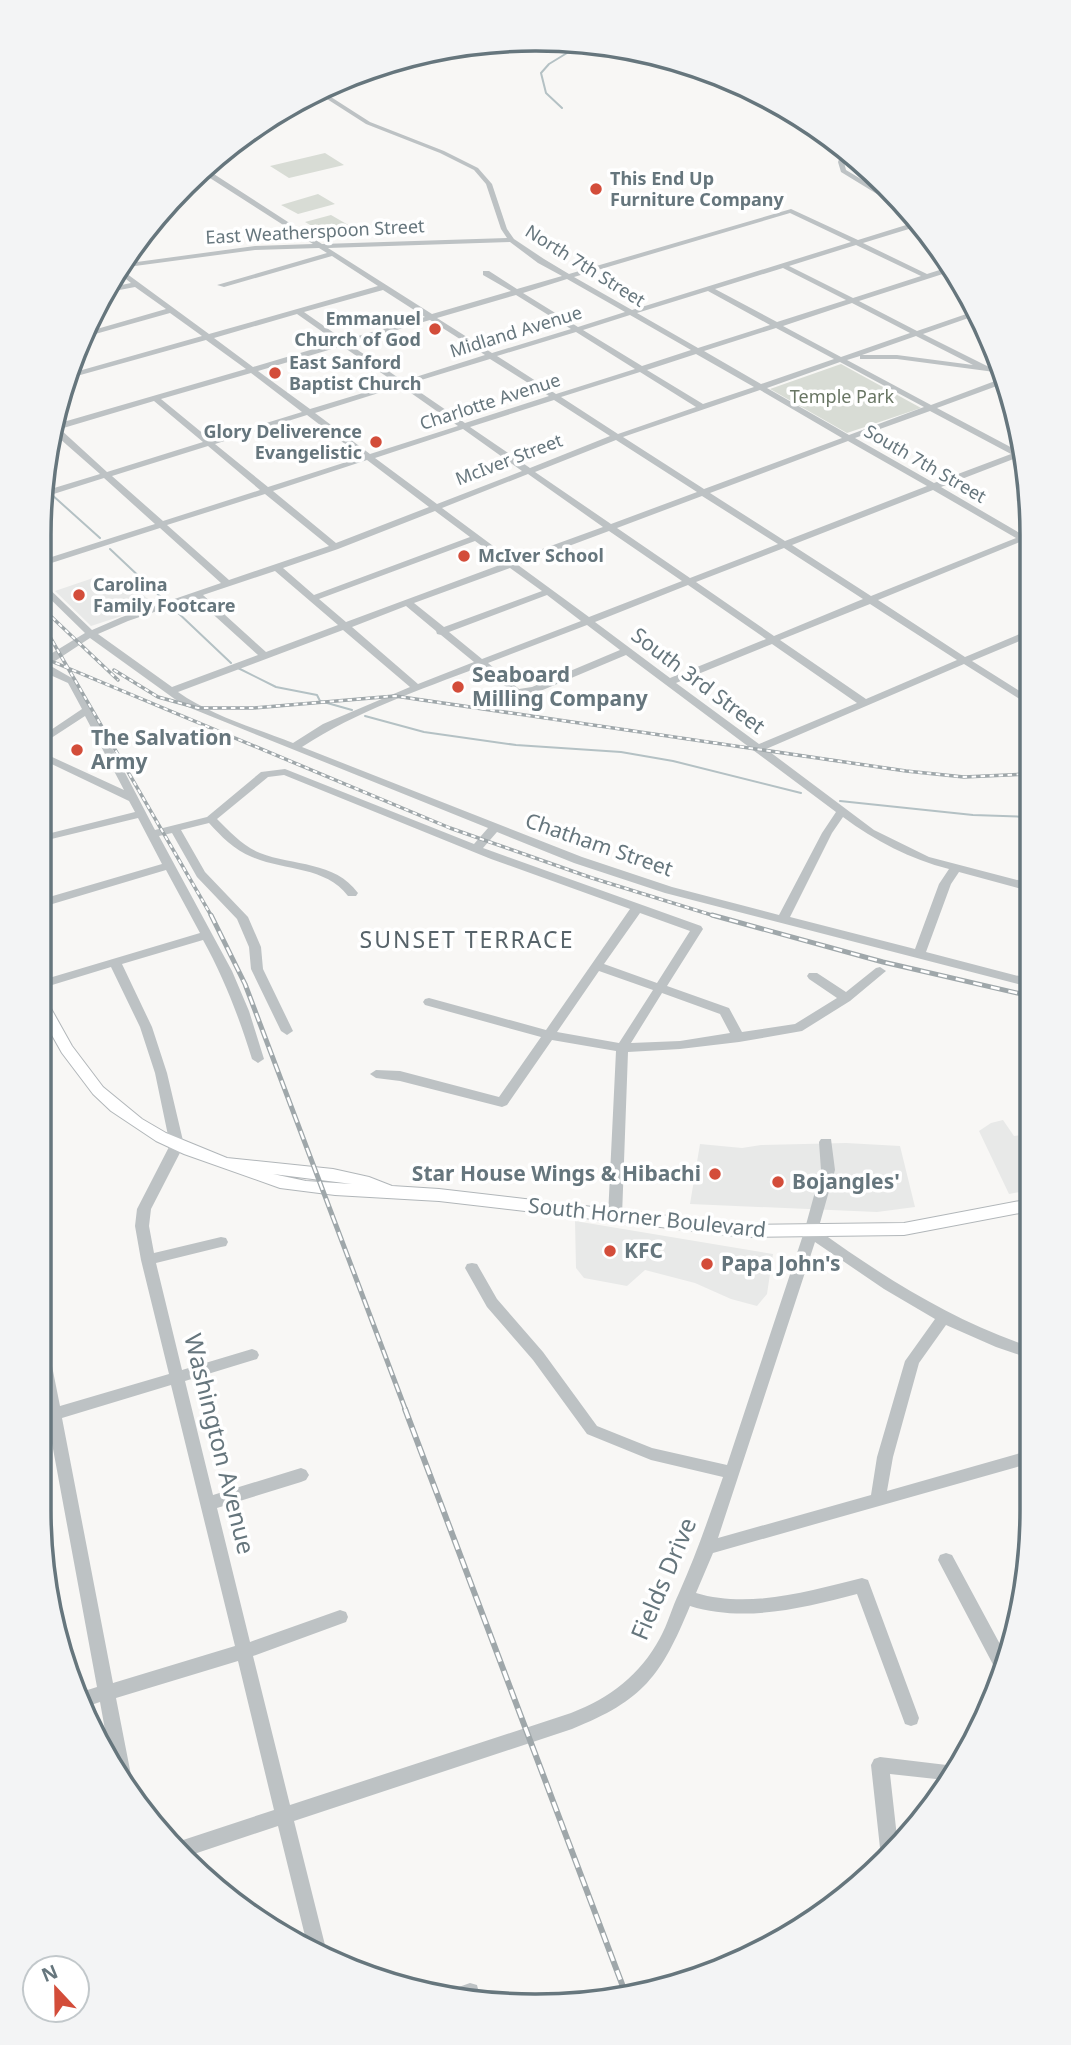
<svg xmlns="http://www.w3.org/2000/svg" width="1071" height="2045" font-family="'Noto Sans',sans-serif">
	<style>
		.built { fill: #e8e9e8 }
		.green { fill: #d8dcd5 }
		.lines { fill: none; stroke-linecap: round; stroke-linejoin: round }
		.stream { stroke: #b4c1c4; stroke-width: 2 }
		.major-casing { stroke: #b1b6b9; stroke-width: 2 }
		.minor { fill: #bdc2c4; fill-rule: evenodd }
		.major { fill: #fff; fill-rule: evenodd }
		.rail-far2-casing { stroke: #9fa7aa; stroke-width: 3.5 }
		.rail-far1-casing { stroke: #9fa7aa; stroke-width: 5 }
		.rail-casing { stroke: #9fa7aa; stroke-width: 6 }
		.rail-far2 { stroke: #fff; stroke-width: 2; stroke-dasharray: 4.5; stroke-linecap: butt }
		.rail-far1 { stroke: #fff; stroke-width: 2.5; stroke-dasharray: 9; stroke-linecap: butt }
		.rail { stroke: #fff; stroke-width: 3.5; stroke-dasharray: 10; stroke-linecap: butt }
		.poi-dot { fill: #d34d3a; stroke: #fff; stroke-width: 2.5 }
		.labels { text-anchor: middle; stroke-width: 7; stroke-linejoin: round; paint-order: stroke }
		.far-poi-label { font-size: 18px; font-weight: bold; fill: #66767d; stroke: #fff; text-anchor: start }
		.far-street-label { font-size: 18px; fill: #66767d; stroke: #fff }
		.far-park-label { font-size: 18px; fill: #697664; stroke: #fff }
		.poi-label { font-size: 21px; font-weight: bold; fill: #66767d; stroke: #fff; text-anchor: start }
		.street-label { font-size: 21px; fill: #66767d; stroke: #fff }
		.neighbourhood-label { font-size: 23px; letter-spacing: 2px; fill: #576369; stroke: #fff }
		.near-street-label { font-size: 24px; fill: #66767d; stroke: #fff }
		.rim { fill: none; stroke: #66767d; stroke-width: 3.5 }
	</style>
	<rect width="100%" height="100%" fill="#f8f7f5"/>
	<path class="built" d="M102 575 113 587 128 582 155 605 91 626 55 591Z
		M1003 1120 1014 1136 1030 1134V1190L1009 1194 979 1131 991 1123Z
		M846 1143 900 1146 915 1207 877 1212 690 1204 700 1144 742 1148 761 1145Z
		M575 1221 773 1254 767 1294 757 1306 731 1299 695 1283 645 1270 627 1286 584 1278 576 1268Z"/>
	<path class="green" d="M325 153 344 165 289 178 270 166Z
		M318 194 335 204 298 214 281 205Z
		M331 215 357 230 331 237 305 222Z
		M841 364 921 408 847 433 770 389Z"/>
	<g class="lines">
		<path class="stream" d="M562 108 546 93 541 73 549 64 585 42
			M51 494 100 538
			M110 549 163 599
			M174 609 231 663
			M238 668 276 687 317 695 320 701 352 710
			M365 716 424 732 516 745 621 752 673 761 801 793
			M840 801 973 815 1029 817"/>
		<defs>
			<path id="major" d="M39 994 44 996 72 1046 103 1087 142 1119 166 1133 227 1158 333 1169 369 1177 392 1186 439 1189 745 1225 904 1223 1030 1199V1211L904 1235 745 1237 439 1201 335 1195 280 1188 184 1154 156 1141 111 1111 93 1094 62 1053 39 1012ZM273 1174 352 1184 306 1181Z"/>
		</defs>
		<use href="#major" class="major-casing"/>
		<path class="minor" d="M320 90 370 122 444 151 478 168 492 184 507 229 514 239 544 259 569 274 791 209 858 240 919 221 922 225 863 243 927 274 949 267 952 271 859 301 917 331 975 311 977 315 923 334 989 367 1001 369 1002 373 897 359H860V356L847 360 931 405 1003 378 1005 383 937 408 1018 451 1023 450 1024 455 941 487 1023 535H1028V544L1022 541 878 600 965 657 1029 630V637L972 661 1029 697V705L964 664 766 749 874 830 929 857 1029 883V891L959 872 951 884 926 952 1030 979V987L665 893 574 863 497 832 483 848 701 926 703 929 667 986 729 1008 742 1032 795 1024 837 998 809 979 807 976 809 973H817L846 992 876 968 880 967 886 971 850 1001 802 1031 739 1042 680 1049 628 1052 622 1216 620 1220H610L608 1216 616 1051 552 1040 507 1105 502 1107 400 1081 376 1078 370 1074 376 1070 400 1071 499 1097 541 1037 425 1005 423 1002 425 999 429 998 546 1030 630 909 491 859 284 775 268 777 217 819C230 832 243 846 260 853 293 866 335 861 358 893L356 896H348C325 866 284 871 252 857 234 850 221 836 209 823L181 830 205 872 248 917 261 947 263 969 293 1031 287 1035 281 1031 251 969 249 947 237 919 197 877 172 833 159 836 232 971 249 1011 264 1059 258 1063 252 1059C239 1017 224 978 203 940L122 964 152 1027 167 1073 184 1145 151 1209 149 1226 154 1253 221 1237 226 1238 228 1242 226 1246 221 1247 156 1263 182 1370 252 1349 257 1351 259 1355 257 1359 185 1381 213 1495 301 1468 306 1470 309 1475 306 1480 301 1482 217 1508 250 1642 340 1610 346 1612 348 1617 346 1622 253 1656 290 1805 571 1713C610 1698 640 1675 660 1638 668 1624 672 1607 679 1593 696 1555 709 1517 723 1477L651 1460 587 1434 533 1360 487 1307 465 1268 467 1264 472 1263 477 1264 497 1299 543 1352 597 1426 652 1448 727 1465 804 1232 821 1170 819 1142 821 1139H831L835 1170 818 1230C885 1278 953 1321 1031 1347V1359L996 1347 946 1325 919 1363 893 1457 887 1491 1031 1450V1463L713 1553 696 1593C749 1609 810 1591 862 1578L868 1580 919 1718 917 1724 911 1726 905 1724 857 1594C803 1608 745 1623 690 1606 661 1676 644 1700 572 1729L294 1821 326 1949 325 1952 307 1944 278 1826 188 1856 174 1843 274 1810 238 1661 116 1698 131 1775 128 1781 125 1782 109 1752 100 1702 85 1707 78 1693 97 1687 39 1373V1330L44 1332 46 1336 60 1406 169 1374 141 1260 135 1226 137 1209 170 1145 155 1073 140 1027 111 967 39 989V981L200 933 166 870 39 908V900L162 864 138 818 39 842V836L135 812 129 801 39 758V751L124 790 85 716 39 746V738L82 709 68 683 39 670V661L85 633 39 588V579L92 630 122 617 221 583 160 528 39 567V561L155 524 104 478 41 498V492L100 474 51 431 53 425 246 369 206 340 66 379 68 374 202 336 170 313 81 338 83 333 166 309 135 287 104 293 107 288 131 283 117 272 119 268 209 334 378 286 332 256 224 287 217 285 327 253 319 248 255 250 120 268 122 264 255 246 313 244 199 171 203 167 322 244 507 238 501 229 486 184 474 170 440 153 366 124 316 92ZM790 213 851 242 632 310 574 277ZM510 242 538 263 562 276 517 289 489 271H483V275L511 291 432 314 328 248ZM856 245 921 276 853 298 789 266ZM783 268 846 300 777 322 715 289ZM567 279 625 312 578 327 523 293ZM383 290 425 317 344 340 304 312ZM708 291 770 325 698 348 637 313ZM516 295 571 329 492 353 437 318ZM852 303 910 333 841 357 783 326ZM297 314 337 342 253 367 214 338ZM630 315 691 350 642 366 583 330ZM430 320 485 355 403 381 349 344ZM776 328 834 359 761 384 704 351ZM576 332 635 369 556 394 497 356ZM916 336 973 365 897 355H862ZM342 346 396 383 310 409 258 371ZM696 354 754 387 703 404 647 370ZM490 359 549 396 465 423 408 384ZM840 362 924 407 849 435 767 388ZM640 372 696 407 618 434 561 397ZM251 373 302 412 211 440 161 399ZM401 386 458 426 370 454 315 413ZM760 390 842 438 704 489 623 437ZM554 400 610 436 530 468 470 427ZM154 401 203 442 107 472 60 429ZM930 411 1011 454 934 483 855 438ZM307 415 362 457 268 487 215 444ZM463 429 522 471 437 504 375 458ZM616 440 697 492 611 524 535 472ZM848 441 927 486 785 541 710 493ZM208 446 260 490 163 521 112 476ZM367 460 429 507 336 543 273 491ZM528 474 603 527 512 560 442 508ZM933 490 1016 538 871 596 792 545ZM265 494 329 546 229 580 167 525ZM702 496 778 544 690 578 617 528ZM435 511 470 537 314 595 283 568 338 549ZM609 531 682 581 589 617 518 565ZM475 541 505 563 346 622 319 599ZM784 548 863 599 774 636 696 582ZM510 568 542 591 444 627 414 603ZM275 571 338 625 266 652 203 595ZM688 585 766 639 670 678 595 622ZM547 595 581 621 482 659 449 632ZM195 598 258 655 172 687 98 634 128 621ZM870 604 957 660 866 699 780 640ZM406 606 436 631 437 634 441 635 474 662 418 684 352 627ZM587 625 620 650 532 687 519 689 488 663ZM343 630 410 687 323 724 293 743C255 728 212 716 178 692ZM90 638 183 705 488 828 474 844 285 769 261 772 207 817 155 830 77 681 49 665ZM772 644 857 703 759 744 676 683ZM626 655 836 812 822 833 779 915 672 887 582 857 302 747C357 711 419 690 480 667L517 695 538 692ZM843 817C875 841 910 859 949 869L939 884 915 949 790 917 832 833ZM640 913 690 931 657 983 604 964ZM599 971 653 990 619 1043 557 1032ZM662 993 720 1014 730 1033 680 1041 631 1043ZM815 1242 884 1289 935 1319 905 1361 877 1457 871 1495 718 1538ZM171 1385 235 1646 113 1683 62 1418Z
			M843 149 848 151 844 162 846 170 904 205 912 214 908 213 841 172 838 162Z
			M946 1553 952 1555 1008 1659 1001 1676 998 1674 938 1560 940 1555Z
			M880 1757 955 1766 945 1780 890 1774 898 1846 884 1863 881 1857 871 1765 874 1759Z
			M470 1983 477 1985 480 1997 454 1994 456 1988Z"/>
		<use href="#major" class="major"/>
		<defs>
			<path id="rail-far2" d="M39 605 118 680
				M39 618 212 917
				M39 656 450 828 592 878 718 917
				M114 670 158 697 198 708H253L395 696 906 771 964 777 1029 774"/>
			<path id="rail-far1" d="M211 915 245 984 406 1411
				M712 915 883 962 1030 996"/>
			<path id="rail" d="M405 1409 625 1992"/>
		</defs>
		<use href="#rail-far2" class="rail-far2-casing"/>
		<use href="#rail-far1" class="rail-far1-casing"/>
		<use href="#rail" class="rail-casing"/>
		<use href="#rail-far2" class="rail-far2"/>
		<use href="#rail-far1" class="rail-far1"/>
		<use href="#rail" class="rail"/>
	</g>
	<g class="poi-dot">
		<circle cx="596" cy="189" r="7"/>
		<circle cx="435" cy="329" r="7"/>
		<circle cx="275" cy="373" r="7"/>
		<circle cx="376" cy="442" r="7"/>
		<circle cx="464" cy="556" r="7"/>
		<circle cx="79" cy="595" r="7"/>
		<circle cx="458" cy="687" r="7"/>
		<circle cx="77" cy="750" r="7"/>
		<circle cx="715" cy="1174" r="7"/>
		<circle cx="778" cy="1182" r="7"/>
		<circle cx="610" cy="1251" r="7"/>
		<circle cx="707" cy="1264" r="7"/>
	</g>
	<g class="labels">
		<g class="far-poi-label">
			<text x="610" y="185">This End Up<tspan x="610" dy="21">Furniture Company</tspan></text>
			<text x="421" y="325" text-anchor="end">Emmanuel<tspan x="421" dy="21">Church of God</tspan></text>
			<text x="289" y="369">East Sanford<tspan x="289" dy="21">Baptist Church</tspan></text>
			<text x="362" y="438" text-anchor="end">Glory Deliverence<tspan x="362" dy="21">Evangelistic</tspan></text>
			<text x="478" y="562">McIver School</text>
			<text x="93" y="591">Carolina<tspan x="93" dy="21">Family Footcare</tspan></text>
		</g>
		<g class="far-street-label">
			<text transform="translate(315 232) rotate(-3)" y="6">East Weatherspoon Street</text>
			<text transform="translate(585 266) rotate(32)" y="6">North 7th Street</text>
			<text transform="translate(516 332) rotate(-17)" y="6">Midland Avenue</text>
			<text transform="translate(490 402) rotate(-18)" y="6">Charlotte Avenue</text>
			<text transform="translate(509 460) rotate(-21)" y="6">McIver Street</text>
			<text transform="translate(925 464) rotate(30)" y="6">South 7th Street</text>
		</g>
		<g class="far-park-label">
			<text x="842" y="403">Temple Park</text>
		</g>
		<g class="poi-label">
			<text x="472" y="682">Seaboard<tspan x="472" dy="24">Milling Company</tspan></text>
			<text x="91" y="745">The Salvation<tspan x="91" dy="24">Army</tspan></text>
			<text x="701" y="1181" text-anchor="end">Star House Wings &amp; Hibachi</text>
			<text x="792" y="1189">Bojangles'</text>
			<text x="624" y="1258">KFC</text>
			<text x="721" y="1271">Papa John's</text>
		</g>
		<g class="street-label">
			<text transform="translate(698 681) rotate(37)" y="7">South 3rd Street</text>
			<text transform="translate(599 845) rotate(19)" y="7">Chatham Street</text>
			<text transform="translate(647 1218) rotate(6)" y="7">South Horner Boulevard</text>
		</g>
		<g class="neighbourhood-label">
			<text x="467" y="948">SUNSET TERRACE</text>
		</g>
		<g class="near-street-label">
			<text transform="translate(219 1444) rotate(76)" y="8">Washington Avenue</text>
			<text transform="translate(664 1579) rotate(-67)" y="8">Fields Drive</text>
		</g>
	</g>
	<path d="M0 0H1071V2045H0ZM535 51H536A484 484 0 0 1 1020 535V1510A484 484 0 0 1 536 1994H535A484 484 0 0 1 51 1510V535A484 484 0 0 1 535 51Z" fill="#f3f4f5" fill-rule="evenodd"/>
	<path class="rim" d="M535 51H536A484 484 0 0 1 1020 535V1510A484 484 0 0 1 536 1994H535A484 484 0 0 1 51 1510V535A484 484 0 0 1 535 51Z"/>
	<g transform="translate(56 1989) rotate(338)"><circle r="33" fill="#ffffff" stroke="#c2c8cb" stroke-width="2"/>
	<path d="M0-5L12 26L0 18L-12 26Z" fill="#d34d3a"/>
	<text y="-10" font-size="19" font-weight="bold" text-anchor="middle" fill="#66767d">N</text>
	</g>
</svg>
